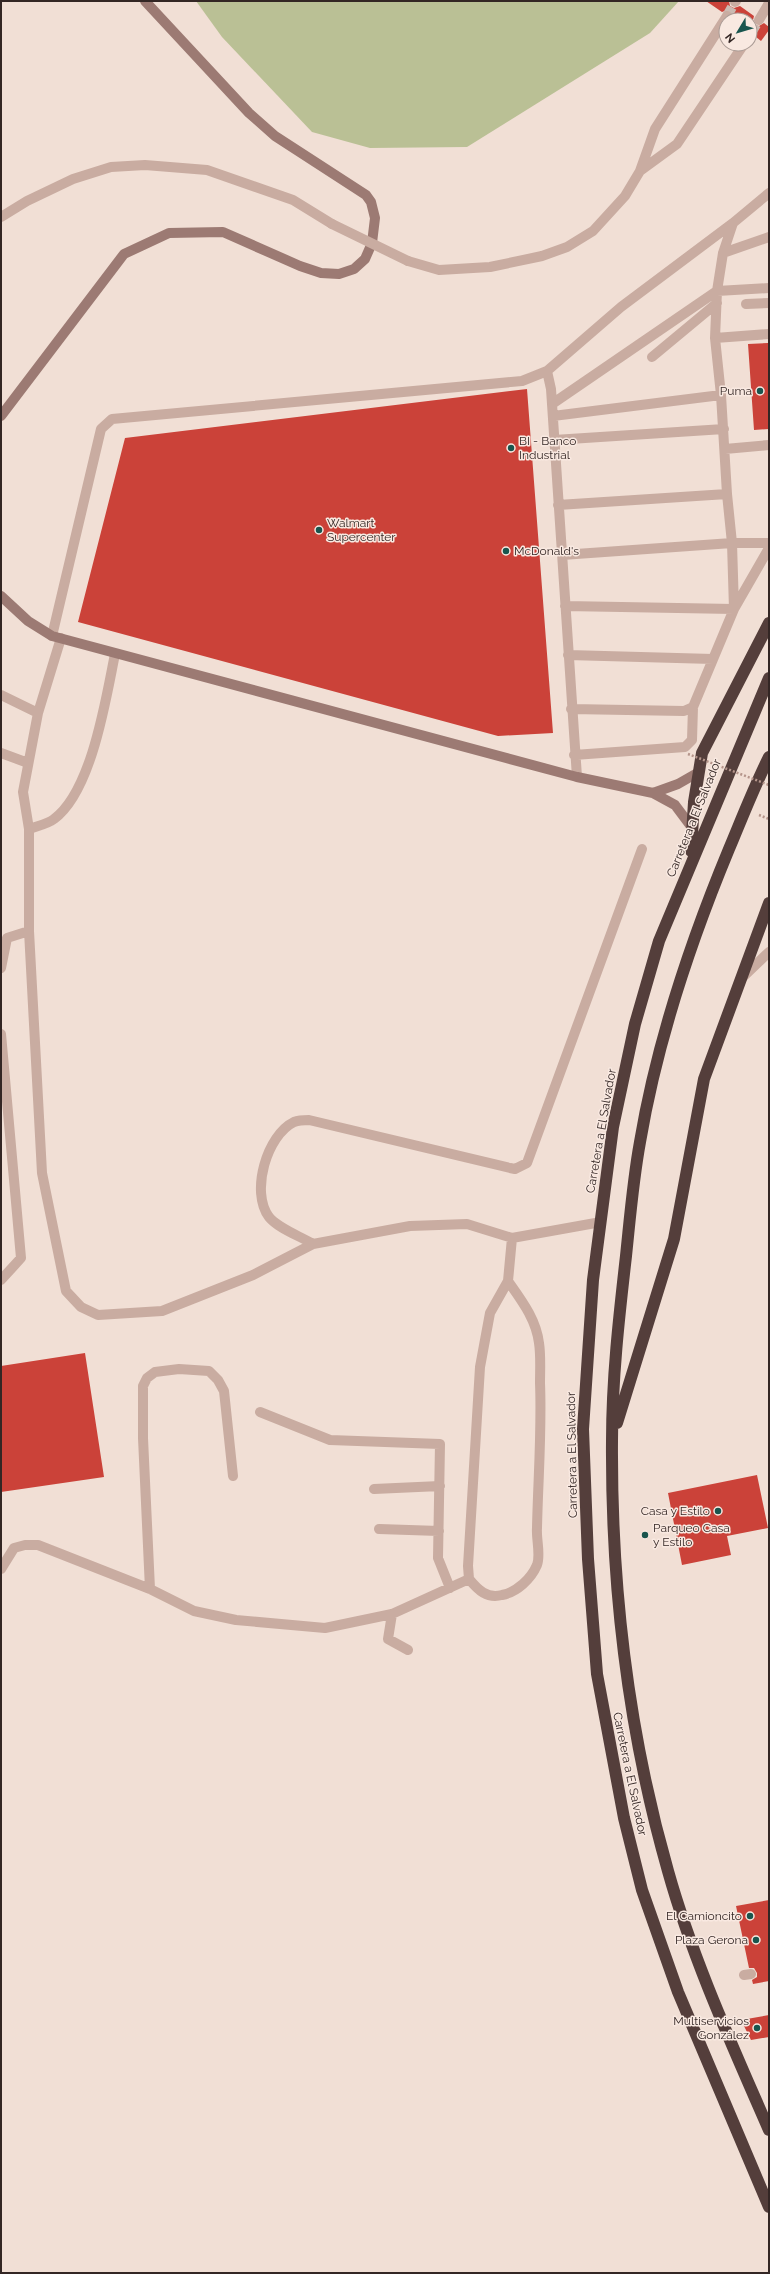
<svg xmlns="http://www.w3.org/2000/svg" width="770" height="2274" font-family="Raleway,sans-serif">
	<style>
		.green { fill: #bac095 }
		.building { fill: #cb4239 }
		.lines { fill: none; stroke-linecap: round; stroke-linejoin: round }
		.street-tunnel { stroke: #cbbab2; stroke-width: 10; stroke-dasharray: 10 5; stroke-linecap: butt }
		.path { stroke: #b5958b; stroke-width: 2.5; stroke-dasharray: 2 2; stroke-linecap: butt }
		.lane { stroke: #c9aca1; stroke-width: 10 }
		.street { stroke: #c9aca1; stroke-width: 10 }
		.secondary { stroke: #9c7a73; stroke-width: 10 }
		.highway { stroke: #543e3b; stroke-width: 12 }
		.path-bridge { stroke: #b5958b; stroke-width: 2.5; stroke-dasharray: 2 2; stroke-linecap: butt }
		.street-bridge { stroke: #c9aca1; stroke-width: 10 }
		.poi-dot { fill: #19554e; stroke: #f9e9e1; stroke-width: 1.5 }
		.labels { text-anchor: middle; stroke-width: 3; stroke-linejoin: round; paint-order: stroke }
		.poi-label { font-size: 12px; fill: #332624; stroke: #f9e9e1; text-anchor: end }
		.street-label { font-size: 12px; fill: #332624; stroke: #f9e9e1 }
	</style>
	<rect width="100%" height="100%" fill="#f1dfd5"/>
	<path class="green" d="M196 1H679L650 33 467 147 370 148 312 132 222 37Z"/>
	<path class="building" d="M706 1H729L730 6 734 8 740 6 754 16 753 20 755 25 759 26 764 23 769 27V30L761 41 756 37V29L750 27V20H733L731 11 727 10 722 12Z
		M768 343 769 429 754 430 748 344Z
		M527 389 553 733 498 736 78 622 125 438Z
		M85 1353 104 1477 1 1492V1366Z
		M757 1475 768 1528 727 1536 731 1555 682 1565 668 1493Z
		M769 1900V1981L753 1984 752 1980 757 1977V1973L754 1968H749L736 1906Z
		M769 2015V2037L751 2040 741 2020Z"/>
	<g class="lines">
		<path class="street-tunnel" d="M727 16 735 2
			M751 33 759 20"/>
		<path class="path" d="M759 815 769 819"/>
		<path class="lane" d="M723 253 769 237
			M746 304 769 303
			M715 338 769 334
			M652 357 717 303
			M547 371 551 389 577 777
			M552 404 717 291 769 288
			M553 416 721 395
			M554 440 724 429
			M725 449 769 445
			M558 505 727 494
			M562 555 732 543H769
			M565 606 734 609 732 543 727 494 721 395 715 338 717 291 723 253 733 223
			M52 636 101 429 112 419 522 381 547 371 621 307 733 223 769 193
			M61 638 38 713 23 792 29 829V931L42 1173 66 1291 81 1307 98 1315 162 1311 253 1275 313 1244 410 1226 467 1224 512 1238
			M568 655 713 659
			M1 695 38 713
			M571 709 684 711 693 707 734 609 769 548
			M1 753 28 763
			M574 755 685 747 692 740 693 707
			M29 829C37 826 48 824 54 819 92 791 106 698 115 654
			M1 968 7 938 29 931
			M742 978 769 952
			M1 1034 21 1258 1 1280
			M313 1244C300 1236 279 1229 269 1217 250 1192 267 1135 294 1122 299 1120 304 1120 309 1120L510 1168 515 1169 527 1163 642 849
			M260 1412 330 1440 440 1444 438 1558 450 1588
			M374 1489 440 1486
			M379 1529 439 1531
			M1 1569 14 1548 25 1545H38L150 1589 194 1611 236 1620 325 1628 392 1614 469 1579 468 1566 480 1367 490 1313 508 1281 512 1238 601 1222
			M469 1579C478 1590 487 1599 502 1595 517 1592 531 1579 537 1565 541 1555 536 1539 537 1528 538 1480 542 1431 540 1383 540 1370 541 1356 539 1343 536 1319 522 1301 508 1281
			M150 1589 143 1438V1386L147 1378 155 1372 179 1369 209 1371 218 1380 224 1391 233 1476
			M392 1614 388 1639 408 1650
			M744 1975 751 1974"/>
		<path class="street" d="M735 2 736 1
			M759 20 769 3
			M750 35 751 33
			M640 171 677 144 744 44
			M1 217 27 201 73 179 111 167 145 165 207 170 293 200 332 224
			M408 261 439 270 490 267 542 256 567 247 593 231 625 196 640 171 655 129 727 16"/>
		<path class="secondary" d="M1 416 124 254 169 233 223 232 300 266 321 273 339 274 354 269 365 259 372 243 375 218 371 202 366 195 275 136 249 113 145 1
			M1 596 28 621 52 636 577 777 653 793 675 805 693 829
			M653 793 678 784 699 772"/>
		<path class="highway" d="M769 678 659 941 635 1024 613 1127 593 1280 583 1429 588 1559 597 1674 624 1818 642 1890 678 1992 769 2207
			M769 757C754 787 742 818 729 849 690 943 657 1041 640 1142 633 1180 630 1218 626 1256 619 1317 612 1379 612 1441 611 1586 628 1731 668 1871 693 1960 732 2045 769 2130
			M691 851 694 802 702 753 769 623
			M617 1423 674 1239 704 1079 769 903"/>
		<path class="path-bridge" d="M688 754 769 785"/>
		<path class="street-bridge" d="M332 224 408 261"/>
	</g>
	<g class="poi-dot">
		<circle cx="760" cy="391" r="4"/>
		<circle cx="511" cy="448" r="4"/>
		<circle cx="319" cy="530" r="4"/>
		<circle cx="506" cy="551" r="4"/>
		<circle cx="718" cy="1511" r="4"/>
		<circle cx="645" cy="1535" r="4"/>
		<circle cx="750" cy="1916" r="4"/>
		<circle cx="756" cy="1940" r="4"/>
		<circle cx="757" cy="2028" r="4"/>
	</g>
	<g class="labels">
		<g class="poi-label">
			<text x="752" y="395">Puma</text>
			<text x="519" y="445" text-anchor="start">BI - Banco<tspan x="519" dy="14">Industrial</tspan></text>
			<text x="327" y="527" text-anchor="start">Walmart<tspan x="327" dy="14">Supercenter</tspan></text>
			<text x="514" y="555" text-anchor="start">McDonald's</text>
			<text x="710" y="1515">Casa y Estilo</text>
			<text x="653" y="1532" text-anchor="start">Parqueo Casa<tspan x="653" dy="14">y Estilo</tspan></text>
			<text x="742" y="1920">El Camioncito</text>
			<text x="748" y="1944">Plaza Gerona</text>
			<text x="749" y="2025">Multiservicios<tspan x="749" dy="14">González</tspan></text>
		</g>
		<g class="street-label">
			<text transform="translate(694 818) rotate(-68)" y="4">Carretera a El Salvador</text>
			<text transform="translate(601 1131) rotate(-80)" y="4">Carretera a El Salvador</text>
			<text transform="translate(572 1455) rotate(-91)" y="4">Carretera a El Salvador</text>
			<text transform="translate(630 1774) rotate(78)" y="4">Carretera a El Salvador</text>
		</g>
	</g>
	<rect width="770" height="2274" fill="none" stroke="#332624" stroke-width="4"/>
	<g transform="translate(738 32) rotate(232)"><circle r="19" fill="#f9e9e1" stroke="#aa9b95"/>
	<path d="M0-3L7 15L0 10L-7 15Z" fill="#19554e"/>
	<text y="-6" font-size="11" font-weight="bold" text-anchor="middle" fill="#332624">N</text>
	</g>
</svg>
